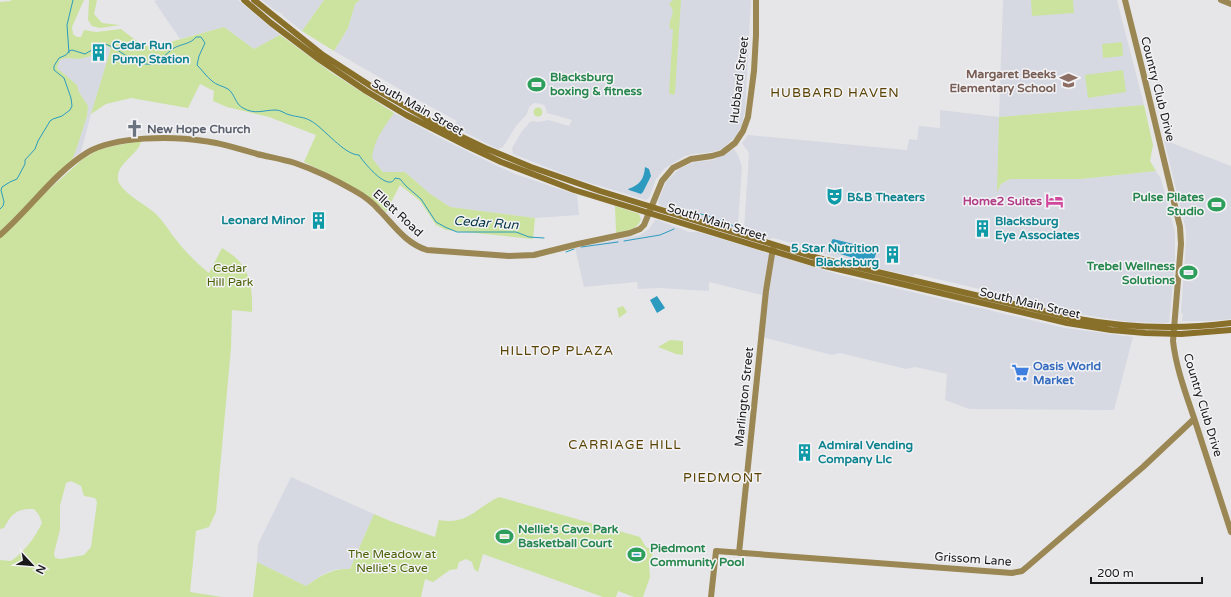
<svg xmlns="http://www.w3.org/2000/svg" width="1231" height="597" font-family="'Varela Round',sans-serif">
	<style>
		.built { fill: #d6d9e2 }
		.green { fill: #cbe39f; fill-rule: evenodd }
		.water { fill: #2c9bbf }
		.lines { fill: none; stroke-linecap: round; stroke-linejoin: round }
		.stream { stroke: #2c9bbf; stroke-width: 1 }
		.secondary { stroke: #9b8753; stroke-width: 6 }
		.primary { stroke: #89702a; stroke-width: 6 }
		.labels { text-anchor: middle; stroke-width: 3; stroke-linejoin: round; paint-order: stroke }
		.culture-label { font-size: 12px; font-weight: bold; fill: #0d838f; stroke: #f3f3f6; text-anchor: start }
		.education-label { font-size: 12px; font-weight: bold; fill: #785e54; stroke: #f3f3f6; text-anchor: end }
		.leisure-label { font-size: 12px; font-weight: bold; fill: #27864d; stroke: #f3f3f6; text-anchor: start }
		.street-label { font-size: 12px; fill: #19191a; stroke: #f3f3f6 }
		.worship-label { font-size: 12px; font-weight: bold; fill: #5b616d; stroke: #f3f3f6; text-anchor: start }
		.hotel-label { font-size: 12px; font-weight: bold; fill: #b23c85; stroke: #f3f3f6; text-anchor: end }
		.park-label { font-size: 12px; fill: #4a6003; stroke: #f3f3f6 }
		.shop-label { font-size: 12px; font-weight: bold; fill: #366cbe; stroke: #f3f3f6; text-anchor: start }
		.neighbourhood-label { font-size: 13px; letter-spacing: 1px; fill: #5a4303; stroke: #f3f3f6 }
		.water-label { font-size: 13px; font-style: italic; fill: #023343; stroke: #f3f3f6 }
	</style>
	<rect width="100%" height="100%" fill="#e6e6e8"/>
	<path class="built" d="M157 0H238L280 35 254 49 224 27 180 39 154 1Z
		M262 0H324L302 31 283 16 282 14 273 9Z
		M360 0H751L745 110 742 125 736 136 722 149 713 152 693 154 685 156 665 168 656 179 649 198 646 200 574 178 513 154 512 148 522 131 530 122 533 121 538 122 549 120 569 126 572 120 547 113 545 106 542 104 534 103 529 107 527 114 516 126 503 147 498 149 454 127 457 121 420 101 334 51 348 28 355 4Z
		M1003 0H1117L1144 105 999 117 998 190 1001 184 1010 179H1081L1156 171 1161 179 1175 232V260L1169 323 1129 322 1072 313 993 295 984 290 915 274 913 276 876 268 821 253 816 250 781 240 773 238 770 239 744 230 749 153 742 143 748 135 907 150 909 139 917 140 919 126 940 128V110L999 117Z
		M101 44 111 48 91 114 81 152 73 158 87 116 88 106 79 92 77 85 60 71 57 68V65L60 60 66 58 79 59 96 46Z
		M394 113 440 138 493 164 515 174 577 195 579 215 535 218 450 207 429 193 405 172H383L372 158 373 148 379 134Z
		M1164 140 1231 166V319L1210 321H1182L1183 314 1181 313 1186 241V230Z
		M734 149 738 155 742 167 738 225 736 228H732L661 206 659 204 658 202 666 182 679 169 694 162 713 160Z
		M655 220H658L689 232H698L840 275 1065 328 1133 337 1114 410 969 409 945 400 947 374 915 367 906 369 840 353 832 355 758 336 762 295 709 282V291L659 288 638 289 637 282 584 287 575 248 640 235 649 229Z
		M291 477 374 514 350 569H338L330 571 322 575 306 586 257 562 258 544Z"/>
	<path class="green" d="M11 0H84L72 27 73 34 77 37H81L84 30 96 32 121 29 138 42 146 46H156L224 27 254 49 280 35 332 73 394 113C384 127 374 140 372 158L383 172H405L429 193 450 207 535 218 533 239 446 230 436 225 420 201 400 185 386 212C363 189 334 177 304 162L316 135 269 117 227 107 213 101 214 91 200 84 188 108 131 98 106 104 91 114 111 48 101 44 96 46 91 56 79 59 66 58 60 60 57 68 77 85 79 92 88 106 87 116 77 147 73 158 0 233V2L11 1Z
		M89 0H97L94 14 102 23 120 25 100 28 92 26 88 20Z
		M324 0H360L355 4 348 28 334 51 302 31Z
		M673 0H681L675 93 673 95 669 93 673 29H670C667 19 678 14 669 4Z
		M1031 0H1073L1074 13 1032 16Z
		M1122 42 1123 56 1103 58 1102 44Z
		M1123 70 1126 92 1088 98 1085 75Z
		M1144 105 1153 145 1150 161 1156 171 1081 179H1010L1001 184 997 192 999 117Z
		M533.5 112a4.5 4.5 0 1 1 9 0a4.5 4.5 0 1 1-9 0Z
		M136 142H141C137 156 116 163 118 180 121 193 147 205 156 214 163 221 168 229 173 236 185 251 194 261 209 273L222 248C249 263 253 283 252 312L232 310 231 348 216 512 209 527 196 531 190 592 222 597H0V560L11 561C25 551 34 539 42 523L39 515 34 509C17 508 11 514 4 528L0 529V238L44 194 84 158 98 150 113 146ZM71 481 81 486 84 496 95 498 97 502 91 547 84 555 61 559 55 558 54 553 60 530V506L66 483Z
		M615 206 639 214 641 219C637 231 627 230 616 233Z
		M623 306 627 312 619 318 617 308Z
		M670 340 683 341V355L676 354 658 347Z
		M499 497 640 537 646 547 654 550 649 565 650 577 643 597H634L618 591 616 597H603L483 554 478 572 474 569 472 562 466 559 459 562 457 569 450 570 433 582 425 579 421 597H253L257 562 306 586C320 576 332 568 350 569L374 514 390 521 435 537 439 520C469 525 475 508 499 497Z"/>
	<path class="water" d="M645 167 649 169 651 176 643 192 641 194 629 190 628 189C640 185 644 179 645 167Z
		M833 239 866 247 877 250 873 263H871L830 251C829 248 831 241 833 239Z
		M657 296 665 308 657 313 650 300Z
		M632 552H642L643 561 638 562V558H632Z"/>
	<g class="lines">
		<path class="stream" d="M69 53 67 25 73 0
			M0 209 3 206 4 202 1 190 2 187 10 182 17 179 25 164V160L35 149 38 141 50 121 53 119 62 116 70 110 72 106 71 98 64 78 54 70V66L59 58 66 55 69 51 72 50 85 54 92 50 95 45C109 36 131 67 151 64 158 63 168 52 174 48 181 44 191 44 196 37H201L205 43 199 56 197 65C202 70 206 76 212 81 216 85 223 86 228 89 235 94 235 104 243 108 255 115 263 110 276 110 281 110 285 114 290 115 297 117 305 117 311 121 324 128 344 155 359 155 364 163 389 193 395 178L400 179 406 186 421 199 436 222 445 227 457 232H516L529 237 544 238
			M689 212C697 212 729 221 734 227
			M624 241 660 235 674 229
			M581 247 618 242
			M566 252 574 249"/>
		<path class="secondary" d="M1125 0 1142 68 1180 227 1181 244 1173 341C1176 368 1186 394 1195 421 1207 458 1219 495 1231 532
			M1221 0 1231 4
			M0 235C29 210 55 172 88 152 116 136 172 136 204 141 222 143 239 149 257 154 269 157 282 159 295 163 315 170 336 180 355 191 364 196 372 202 379 210 394 225 405 243 427 250L509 256 534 255 578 244 630 233 640 229 644 225 662 181 673 168 691 159 712 156 722 153 735 143 743 131 748 117 754 71 756 35V0
			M739 553 766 291 772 254 774 246
			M711 597 716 551 1012 573 1022 571 1028 566 1143 467 1194 419"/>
		<path class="primary" d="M244 0 271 23 320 60 366 91 406 115 467 146 501 162 574 190 812 263 1067 323 1111 330 1145 333 1181 334 1231 330
			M254 0 323 55 377 90 439 126 485 148 531 167 600 191 814 257 1073 318C1126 328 1178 330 1231 323"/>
	</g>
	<defs>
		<symbol id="building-bare" viewBox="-9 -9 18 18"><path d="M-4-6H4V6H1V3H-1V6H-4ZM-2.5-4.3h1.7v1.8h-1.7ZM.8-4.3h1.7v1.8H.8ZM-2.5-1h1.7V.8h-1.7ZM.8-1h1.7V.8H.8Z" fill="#0f9aa8" stroke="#f3f3f6" stroke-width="2.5" paint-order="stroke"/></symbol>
		<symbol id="school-bare" viewBox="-9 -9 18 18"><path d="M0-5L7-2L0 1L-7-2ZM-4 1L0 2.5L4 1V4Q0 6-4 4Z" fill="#8d6e63" stroke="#f3f3f6" stroke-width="2.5" paint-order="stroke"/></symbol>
		<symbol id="stadium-bare" viewBox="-9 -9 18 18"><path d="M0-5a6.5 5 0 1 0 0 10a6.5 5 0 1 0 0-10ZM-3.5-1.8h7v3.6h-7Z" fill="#2e9e5b" stroke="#f3f3f6" stroke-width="2.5" paint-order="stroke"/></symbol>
		<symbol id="church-bare" viewBox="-9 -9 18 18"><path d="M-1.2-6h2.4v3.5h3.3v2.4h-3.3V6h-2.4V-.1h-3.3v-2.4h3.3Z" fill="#6b7280" stroke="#f3f3f6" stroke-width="2.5" paint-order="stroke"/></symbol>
		<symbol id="theatre-bare" viewBox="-9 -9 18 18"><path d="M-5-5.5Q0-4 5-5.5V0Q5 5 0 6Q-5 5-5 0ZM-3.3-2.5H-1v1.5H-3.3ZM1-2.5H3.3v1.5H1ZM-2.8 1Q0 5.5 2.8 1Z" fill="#0f9aa8" stroke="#f3f3f6" stroke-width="2.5" paint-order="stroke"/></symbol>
		<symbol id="hotel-bare" viewBox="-9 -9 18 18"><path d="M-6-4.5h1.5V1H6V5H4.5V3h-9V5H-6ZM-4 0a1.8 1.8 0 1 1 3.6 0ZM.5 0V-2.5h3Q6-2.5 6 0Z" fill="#d1479c" stroke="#f3f3f6" stroke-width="2.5" paint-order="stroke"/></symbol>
		<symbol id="supermarket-bare" viewBox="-9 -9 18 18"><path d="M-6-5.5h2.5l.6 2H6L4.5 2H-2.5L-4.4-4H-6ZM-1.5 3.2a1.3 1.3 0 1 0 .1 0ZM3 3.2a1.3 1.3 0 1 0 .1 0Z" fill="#3f7fe0" stroke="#f3f3f6" stroke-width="2.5" paint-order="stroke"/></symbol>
	</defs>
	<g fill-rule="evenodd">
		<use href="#building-bare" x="86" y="40" width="25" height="25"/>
		<use href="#school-bare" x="1056" y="68" width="25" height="25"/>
		<use href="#stadium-bare" x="524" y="72" width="25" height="25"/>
		<use href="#church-bare" x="122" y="116" width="25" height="25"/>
		<use href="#theatre-bare" x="822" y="184" width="25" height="25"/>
		<use href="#hotel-bare" x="1042" y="188" width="25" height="25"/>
		<use href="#stadium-bare" x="1204" y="192" width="25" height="25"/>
		<use href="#building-bare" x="306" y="208" width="25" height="25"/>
		<use href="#building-bare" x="970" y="216" width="25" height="25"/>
		<use href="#building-bare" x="880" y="242" width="25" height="25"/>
		<use href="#stadium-bare" x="1176" y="260" width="25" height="25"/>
		<use href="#supermarket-bare" x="1008" y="360" width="25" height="25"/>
		<use href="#building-bare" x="792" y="440" width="25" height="25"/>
		<use href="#stadium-bare" x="492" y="524" width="25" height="25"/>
		<use href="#stadium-bare" x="624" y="542" width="25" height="25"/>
	</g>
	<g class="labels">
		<g class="culture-label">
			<text x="112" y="49">Cedar Run<tspan x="112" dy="14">Pump Station</tspan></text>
			<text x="847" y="201">B&amp;B Theaters</text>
			<text x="305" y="224" text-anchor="end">Leonard Minor</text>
			<text x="995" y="225">Blacksburg<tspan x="995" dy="14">Eye Associates</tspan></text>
			<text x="879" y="252" text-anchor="end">5 Star Nutrition<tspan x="879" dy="14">Blacksburg</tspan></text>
			<text x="818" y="449">Admiral Vending<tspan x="818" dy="14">Company Llc</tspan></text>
		</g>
		<g class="education-label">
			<text x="1056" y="78">Margaret Beeks<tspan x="1056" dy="14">Elementary School</tspan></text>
		</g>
		<g class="leisure-label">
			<text x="550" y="81">Blacksburg<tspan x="550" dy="14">boxing &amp; fitness</tspan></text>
			<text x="1204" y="201" text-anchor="end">Pulse Pilates<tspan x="1204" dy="14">Studio</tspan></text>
			<text x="1175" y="270" text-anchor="end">Trebel Wellness<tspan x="1175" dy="14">Solutions</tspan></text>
			<text x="518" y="533">Nellie's Cave Park<tspan x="518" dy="14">Basketball Court</tspan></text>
			<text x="650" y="552">Piedmont<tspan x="650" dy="14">Community Pool</tspan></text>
		</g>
		<g class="street-label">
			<text transform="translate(739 80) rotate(-83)" y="4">Hubbard Street</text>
			<text transform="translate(1158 89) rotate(76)" y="4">Country Club Drive</text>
			<text transform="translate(418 107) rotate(29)" y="4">South Main Street</text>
			<text transform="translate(398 213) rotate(43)" y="4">Ellett Road</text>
			<text transform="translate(717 222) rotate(17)" y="4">South Main Street</text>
			<text transform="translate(1030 303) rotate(13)" y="4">South Main Street</text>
			<text transform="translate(744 397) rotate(-84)" y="4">Marlington Street</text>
			<text transform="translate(1203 405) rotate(73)" y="4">Country Club Drive</text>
			<text transform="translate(973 559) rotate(4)" y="4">Grissom Lane</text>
		</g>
		<g class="worship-label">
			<text x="147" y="133">New Hope Church</text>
		</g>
		<g class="hotel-label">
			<text x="1042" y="205">Home2 Suites</text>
		</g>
		<g class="park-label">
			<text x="230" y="272">Cedar<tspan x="230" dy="14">Hill Park</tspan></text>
			<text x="392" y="558">The Meadow at<tspan x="392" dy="14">Nellie's Cave</tspan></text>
		</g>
		<g class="shop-label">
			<text x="1033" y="370">Oasis World<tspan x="1033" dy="14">Market</tspan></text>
		</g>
		<g class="neighbourhood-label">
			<text x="835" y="97">HUBBARD HAVEN</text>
			<text x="557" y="355">HILLTOP PLAZA</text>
			<text x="625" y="449">CARRIAGE HILL</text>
			<text x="723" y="482">PIEDMONT</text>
		</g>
		<g class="water-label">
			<text transform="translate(486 222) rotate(4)" y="5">Cedar Run</text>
		</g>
	</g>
	<g transform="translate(32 565) rotate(116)" stroke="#f3f3f6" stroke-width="3" paint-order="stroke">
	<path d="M0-3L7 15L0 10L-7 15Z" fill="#19191a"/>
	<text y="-6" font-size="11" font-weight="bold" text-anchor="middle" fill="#19191a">N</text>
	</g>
	<path d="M1091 577v6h111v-6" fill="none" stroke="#19191a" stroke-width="2"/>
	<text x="1097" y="577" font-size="12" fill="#19191a" stroke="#f3f3f6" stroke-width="3" paint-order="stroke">200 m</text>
</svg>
